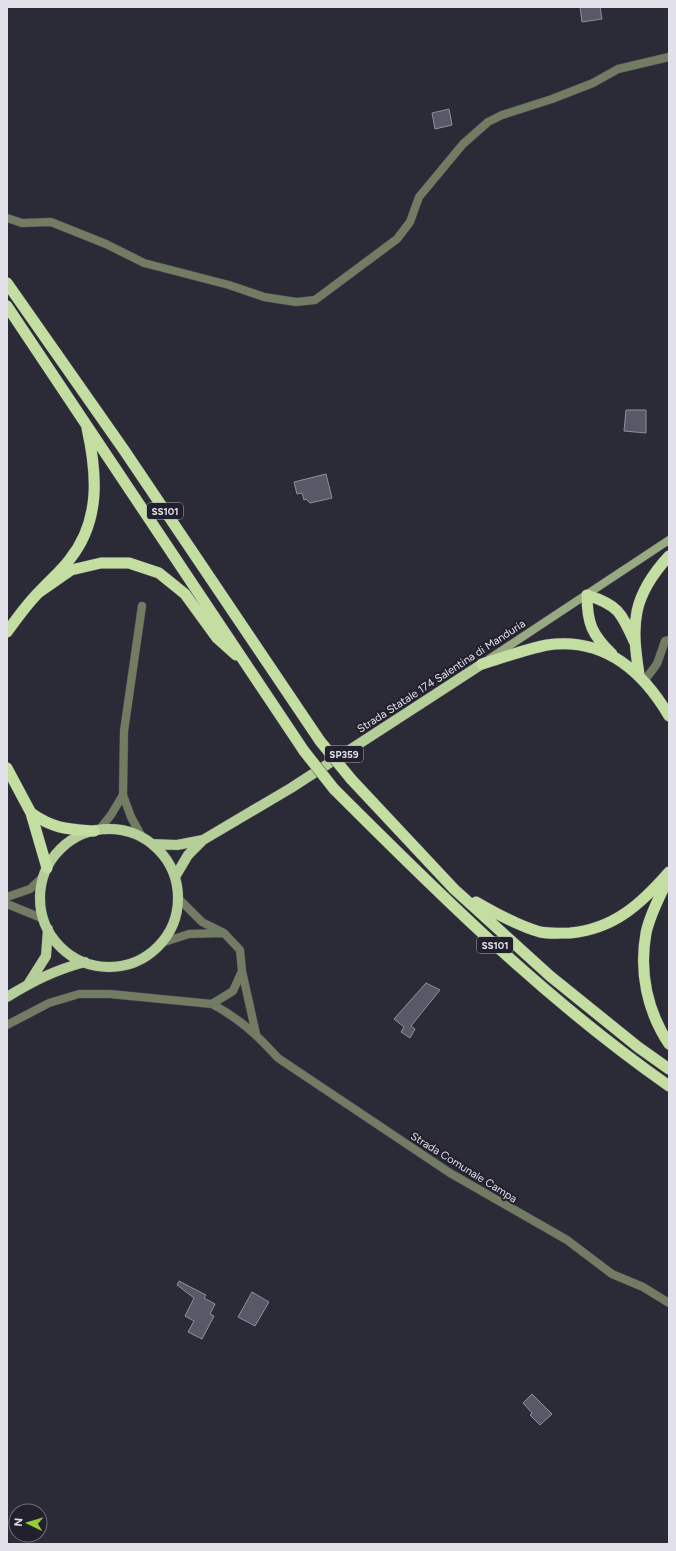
<svg xmlns="http://www.w3.org/2000/svg" width="676" height="1551" font-family="Figtree,sans-serif">
	<style>
		.building { fill: #595867; stroke: #918f9f }
		.lines { fill: none; stroke-linecap: round; stroke-linejoin: round }
		.minor-casing { stroke: #484754; stroke-width: 9 }
		.secondary-casing { stroke: #484754; stroke-width: 9 }
		.primary-casing { stroke: #484754; stroke-width: 11 }
		.trunk-casing { stroke: #484754; stroke-width: 12 }
		.minor { stroke: #717c63; stroke-width: 8 }
		.secondary { stroke: #98aa81; stroke-width: 8 }
		.primary { stroke: #b6ce98; stroke-width: 10 }
		.trunk { stroke: #c4dea2; stroke-width: 11 }
		.trunk-bridge-casing { stroke: #484754; stroke-width: 12; stroke-linecap: butt }
		.trunk-bridge { stroke: #c4dea2; stroke-width: 11 }
		.labels { text-anchor: middle; stroke-width: 4; stroke-linejoin: round; paint-order: stroke }
		.shield { fill: #22202d; stroke: #a8a7b1; stroke-width: 1 }
		.shield-label { font-size: 10px; font-weight: bold; fill: #e2e1ea }
		.street-label { font-size: 11px; fill: #e2e1ea; stroke: #22202d }
	</style>
	<rect width="100%" height="100%" fill="#2b2a37"/>
	<path class="building" d="M580 7H600L602 19 582 22Z
		M449 109 452 125 435 129 432 113Z
		M626 410H646V433L624 431Z
		M326 474 332 498 310 503 306 499 304 500 302 493 297 494 294 482Z
		M426 983 440 990 411 1026 415 1029 410 1038 401 1032 404 1027 394 1019Z
		M179 1281 206 1295 204 1298 215 1304 210 1314 214 1316 202 1339 188 1332 194 1321 185 1316 194 1298 177 1285Z
		M252 1292 269 1302 255 1326 238 1317Z
		M532 1394 552 1414 540 1425 530 1415 532 1413 523 1403Z"/>
	<g class="lines">
		<defs>
			<path id="minor" d="M7 218 22 223 51 222 106 244 144 263 229 285 264 297 296 302 315 300 397 239 410 222 419 197 463 144 488 122 502 115 552 99 593 83 618 69 669 57
				M644 681 657 664 665 641 669 640
				M99 830 111 815 123 795
				M142 837 131 817 123 795 124 731 142 606
				M7 897 30 889 44 876
				M7 904 44 919
				M161 943 189 934 223 933
				M242 971 256 1034
				M212 1004C240 1019 256 1034 278 1058L450 1173 567 1240 612 1274 643 1287 669 1303
				M7 1025 49 1003 79 994H110L212 1004 233 991 242 971 240 950 224 933 202 922 178 898"/>
			<path id="secondary" d="M489 659 669 540"/>
			<path id="primary" d="M40 898a69 69 0 1 1 138 0a69 69 0 1 1-138 0Z
				M152 844 177 845 203 840
				M175 877 188 855 203 840 291 788 482 664
				M29 983 46 956 48 929
				M7 997C33 981 55 970 85 962"/>
			<path id="trunk" d="M7 283 124 450 320 741
				M7 306 304 751
				M38 593 71 570 101 563H129L159 573 185 594 217 638 236 655
				M7 632C17 618 27 604 39 592 49 581 61 571 70 559 101 520 97 473 87 428
				M612 654C592 635 587 623 587 595 618 605 621 612 634 641
				M482 664C502 658 526 649 547 645 604 637 642 670 669 716
				M639 674C631 623 632 596 669 556
				M7 768 31 813 47 868
				M351 779 454 889 550 976 638 1047 669 1069
				M334 789C440 895 546 1000 669 1086
				M31 813C54 829 67 829 94 831
				M668 879C660 896 650 914 646 933 639 972 647 1011 669 1044
				M476 902C495 913 518 926 540 932 550 934 560 933 570 933 614 929 641 904 669 872"/>
		</defs>
		<use href="#minor" class="minor-casing"/>
		<use href="#secondary" class="secondary-casing"/>
		<use href="#primary" class="primary-casing"/>
		<use href="#trunk" class="trunk-casing"/>
		<use href="#minor" class="minor"/>
		<use href="#secondary" class="secondary"/>
		<use href="#primary" class="primary"/>
		<use href="#trunk" class="trunk"/>
		<defs>
			<path id="trunk-bridge" d="M320 741 351 779
				M304 751 334 789"/>
		</defs>
		<use href="#trunk-bridge" class="trunk-bridge-casing"/>
		<use href="#trunk-bridge" class="trunk-bridge"/>
	</g>
	<g class="labels">
		<g class="shield">
			<rect x="147" y="503" width="36" height="16" rx="3"/>
			<rect x="325" y="746" width="38" height="16" rx="3"/>
			<rect x="477" y="937" width="36" height="16" rx="3"/>
		</g>
		<g class="shield-label">
			<text x="165" y="515">SS101</text>
			<text x="344" y="758">SP359</text>
			<text x="495" y="949">SS101</text>
		</g>
		<g class="street-label">
			<text transform="translate(441 676) rotate(-33)" y="4">Strada Statale 174 Salentina di Manduria</text>
			<text transform="translate(464 1167) rotate(32)" y="4">Strada Comunale Campa</text>
		</g>
	</g>
	<rect width="676" height="1551" fill="none" stroke="#e2e1ea" stroke-width="16"/>
	<g transform="translate(28 1523) rotate(275)"><circle r="19" fill="#22202d" stroke="#6f6d79"/>
	<path d="M0-3L7 15L0 10L-7 15Z" fill="#97cc38"/>
	<text y="-6" font-size="11" font-weight="bold" text-anchor="middle" fill="#e2e1ea">N</text>
	</g>
</svg>
